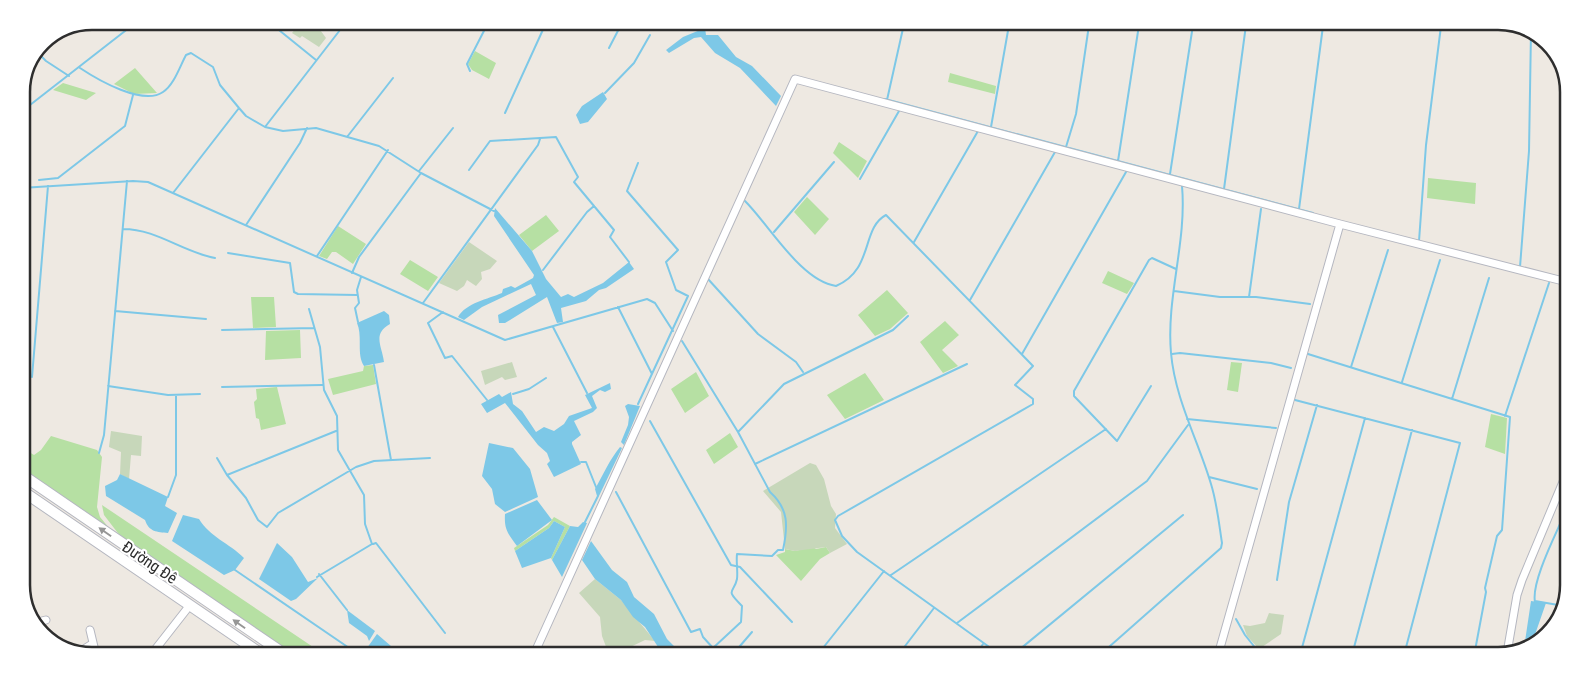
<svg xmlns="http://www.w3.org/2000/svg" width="1590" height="677" font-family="'Roboto Condensed',sans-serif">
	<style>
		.green { fill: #b6e0a3 }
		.cemetery { fill: #c7d7ba }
		.water { fill: #7dc8e7 }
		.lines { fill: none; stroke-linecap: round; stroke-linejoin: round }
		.stream { stroke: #7dc8e7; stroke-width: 2 }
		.street-casing { stroke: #b5b7c0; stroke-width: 9 }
		.secondary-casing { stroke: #b5b7c0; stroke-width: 12 }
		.street { stroke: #fff; stroke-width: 7 }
		.secondary { stroke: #fff; stroke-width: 10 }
		.oneway { fill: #969696 }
		.labels { text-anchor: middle; stroke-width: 4; stroke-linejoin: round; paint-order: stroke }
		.street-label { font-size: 16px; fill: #2e2e2e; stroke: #fff }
		.rim { fill: none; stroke: #2e2e2e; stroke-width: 2.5 }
	</style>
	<rect width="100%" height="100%" fill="#eee9e2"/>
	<path class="green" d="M475 51 496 63 489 79 472 70 468 64Z
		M135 68 157 93 134 94 114 84Z
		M950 73 996 86 995 94 948 82Z
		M63 83 96 93 86 100 53 90Z
		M839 142 867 161 858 178 833 153Z
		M1428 178 1476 183 1475 204 1427 198Z
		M807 197 829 219 815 235 794 212Z
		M546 215 559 231 532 251 519 235Z
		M338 226 366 244 353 264 336 252H332L327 259 319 256Z
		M410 260 438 277 428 291 400 274Z
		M1108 271 1134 283 1127 294 1102 283Z
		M887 290 908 313 890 329 875 336 858 315Z
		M251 297H274L276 327 253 328Z
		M945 321 959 335 942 350 958 366 943 373 920 342Z
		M300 330 301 358 265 360 266 331Z
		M1231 362 1242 363 1238 392 1227 390Z
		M373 365 376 384 333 395 328 379 363 371 364 366Z
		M696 372 709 396 685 413 671 389Z
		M865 373 884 400 845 419 827 395Z
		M277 387 286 424 261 430 259 419 256 418 254 402 257 399 256 389Z
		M1491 414 1507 418 1505 454 1485 447Z
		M730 433 738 447 714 464 706 450Z
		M51 436 97 450 102 457 97 507 100 517 114 534 21 471V447L34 455 41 450Z
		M102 505 319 651H284L124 541 104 515Z
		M554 517 570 526 552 560 551 558 565 527 554 521 549 528 515 551 514 548 548 525Z
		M813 547 816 549 826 547 830 553 820 559 801 581 776 555 785 552V549L795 551Z"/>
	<path class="cemetery" d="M301 22H305L315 29 318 27 326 38 319 47 302 36 300 38 292 33Z
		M469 242 497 261 490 269 481 272 482 279 476 286 467 280 464 286 457 291 439 283Z
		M512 362 517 377 505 380 502 377 485 385 481 371Z
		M111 431 142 436 141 456 131 455 129 479 120 474 121 452 109 447Z
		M810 463 816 465 824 479 831 506 836 514 835 528 847 544 830 553 826 547 795 551 785 549 781 512 763 491Z
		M595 579 621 600 655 641 645 640 618 653 608 652 602 636 600 617 579 593Z
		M1269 613 1284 615 1281 634 1259 649 1247 636 1243 625 1250 626 1265 623Z"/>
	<path class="water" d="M705 28 706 35H718L736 57 752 66 781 96 776 106 740 68 715 53 701 37 694 38 669 53 666 50 683 37Z
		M603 92 607 99 588 122 580 124 576 115 582 106Z
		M495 208 532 251 546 279 561 297 568 294 574 297 603 283 629 262 634 269 606 288 599 290 586 301 561 308 563 322 557 323 547 297 505 323H499L498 315 536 295 531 284 482 307 464 320 458 317C466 303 488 299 502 293L503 289 511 286 515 288 533 278 534 275 494 216Z
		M384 311 389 315 390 324C372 334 382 346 384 362L364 366C356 354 363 337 357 323Z
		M610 383 611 389 605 392 600 390 592 396 597 408 593 412 574 421 581 435 572 442V444L581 464 554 477 547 464 550 461 547 453 538 445 505 403 487 413 481 404 499 394 502 397 511 392 513 404 522 411 536 432 544 427 554 431 564 424 569 416 592 408 585 395Z
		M628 404 640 406 624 445 621 442 628 425 629 417 625 406Z
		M489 443 513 448 530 469 538 497 505 512 495 504 492 489 482 476Z
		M620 447 622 448 599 496H597L595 489C603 475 610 459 620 447Z
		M120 474 168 497 165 506 177 513 168 533C157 532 149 532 145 520L106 496 105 486 117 480Z
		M537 500 552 520 517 546C508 533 504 530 505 514Z
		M183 515 199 519C210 537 229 543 244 558L235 570 224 575 172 541Z
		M554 521 565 527 551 558 522 568 515 551 549 528Z
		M583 522 587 523 562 577 552 560 570 526 578 527Z
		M591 541 612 570 627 582 634 597 654 614 667 639 681 653H662L645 627 633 617 621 600 595 579 582 560Z
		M277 543 292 557 308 582 318 578 296 599 291 601 259 579Z
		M1531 601 1546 603 1531 646 1524 648Z
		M347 610 375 631 369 641 367 636 349 623Z
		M377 634 398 652H368L367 648Z"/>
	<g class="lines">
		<path class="stream" d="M192 22H193
			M269 22 316 60
			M705 28 707 24
			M609 48 622 23
			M37 52 46 61 69 76
			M80 68C98 80 143 106 163 92 174 85 180 66 186 55L191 53 213 67 220 85 239 108 246 116 265 127 283 131 316 128 379 146 421 173 494 211
			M470 71 467 64 488 23
			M605 93 634 63 650 35
			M885 99 1313 213
			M887 100 904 24
			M21 112 134 24
			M505 113 546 23
			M265 127 340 30
			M991 127 1009 25
			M347 137 393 78
			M1066 147 1076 114 1089 25
			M1118 161 1139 25
			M638 163 627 191 678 250 666 262 676 290 688 296 638 404
			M469 170 490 141 556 137 578 177 574 182 614 230 610 237 629 262
			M419 171 453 128
			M1170 174 1193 25
			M860 179 899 111
			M39 180 58 178 125 126 133 95
			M21 188 133 181 148 182 505 340 647 299 655 303 673 331
			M1224 189 1246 25
			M173 193 239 108
			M745 201C770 226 801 281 836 286 874 270 861 228 886 215L1033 366 1015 385 1033 399V404L838 516 835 520 842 536 857 552 999 654
			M1299 209 1323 26
			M246 225 300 143 307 128
			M123 229C157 229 182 252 215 258
			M774 232 834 162
			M1419 241 1426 145 1441 26
			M914 242 978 131
			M228 253 290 263 294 292 298 294 357 295
			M317 256 388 150
			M1520 267 1529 151 1531 31
			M543 270 587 212 594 206
			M352 273 359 257 421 173
			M708 279 758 334 796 362 803 372
			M1174 291 1220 297H1256L1310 304
			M1249 297 1261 209
			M970 300 1055 152
			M423 303 538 145 540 139
			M618 307 652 374
			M309 309 320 347 324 390 337 416 338 450 364 495 365 524 372 544 317 577
			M115 311 206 319
			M443 312 428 323 445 358 452 356 487 400
			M358 322 355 308 359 303 357 290 361 277
			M553 327 587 393
			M222 330 314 328
			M1022 354 1126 172
			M1172 354 1180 353 1271 363 1291 368
			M1308 354 1510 417 1502 530 1497 536 1485 588 1486 592 1474 656
			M374 365 391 460
			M1351 367 1388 250
			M32 377 48 186
			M1402 382 1440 260
			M108 386 168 395 200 394
			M1151 386 1117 441 1074 396V391L1149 260 1152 258 1176 269
			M222 387 322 385
			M513 394 529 389 546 378
			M1452 399 1489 278
			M1295 400 1460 443 1404 655
			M1505 416 1549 283
			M1187 419 1276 428
			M650 421 731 565 740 567 792 622
			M738 432 784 384 893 330 908 316
			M99 453 104 435 127 181
			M217 458 227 475 246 498 258 520 267 527 278 513 356 467 374 461 430 458
			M581 462H586L596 487
			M755 464 967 364
			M227 475 336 431
			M1209 477 1257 489
			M616 492 691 632 700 629 703 637 713 648 741 622 742 606C724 588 734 594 737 579 738 571 736 562 737 554L772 556 778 550H783C788 526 789 509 770 492L738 432 682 341
			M168 497 176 475V395
			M585 522 598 496
			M373 544 376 543 445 633
			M235 570 355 652
			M319 574 347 610
			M891 575 1106 429
			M1277 580 1289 502 1317 405
			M1535 601 1564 606
			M1535 602C1531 582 1556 534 1564 515
			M1236 619 1245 635 1261 655
			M957 623 1147 481 1188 425
			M713 648 717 653
			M734 653 752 632
			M819 653 884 571
			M899 654 934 608
			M976 654 983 644
			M1014 654 1183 515
			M1101 654 1221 548 1222 543C1219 524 1217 503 1211 484 1198 440 1175 399 1171 353 1166 297 1187 242 1182 186
			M1300 655 1365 418
			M1352 655 1412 430"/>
		<defs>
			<path id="street" d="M34 623 46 620
				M90 630 95 651
				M81 651 92 644
				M154 651 190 605
				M535 652 795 79 1340 224 1567 282
				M1507 653 1517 595 1522 580 1565 477
				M1218 655 1340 224"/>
			<path id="secondary" d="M21 474 280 651
				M21 490 257 651"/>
		</defs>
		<use href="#street" class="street-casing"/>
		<use href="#secondary" class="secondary-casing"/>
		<use href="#street" class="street"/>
		<use href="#secondary" class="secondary"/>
	</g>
	<defs><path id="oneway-solid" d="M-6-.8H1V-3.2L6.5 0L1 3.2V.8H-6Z" transform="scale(1.25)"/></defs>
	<g class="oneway">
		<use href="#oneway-solid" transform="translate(105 532) rotate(-145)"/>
		<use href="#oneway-solid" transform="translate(239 624) rotate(-145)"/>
	</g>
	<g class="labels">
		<g class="street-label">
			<text transform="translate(150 562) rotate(34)" y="6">Đường Đê</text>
		</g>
	</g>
	<path d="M0 0H1590V677H0ZM92 30H1498A62 62 0 0 1 1560 92V585A62 62 0 0 1 1498 647H92A62 62 0 0 1 30 585V92A62 62 0 0 1 92 30Z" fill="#fff" fill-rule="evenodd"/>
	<path class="rim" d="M92 30H1498A62 62 0 0 1 1560 92V585A62 62 0 0 1 1498 647H92A62 62 0 0 1 30 585V92A62 62 0 0 1 92 30Z"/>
</svg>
